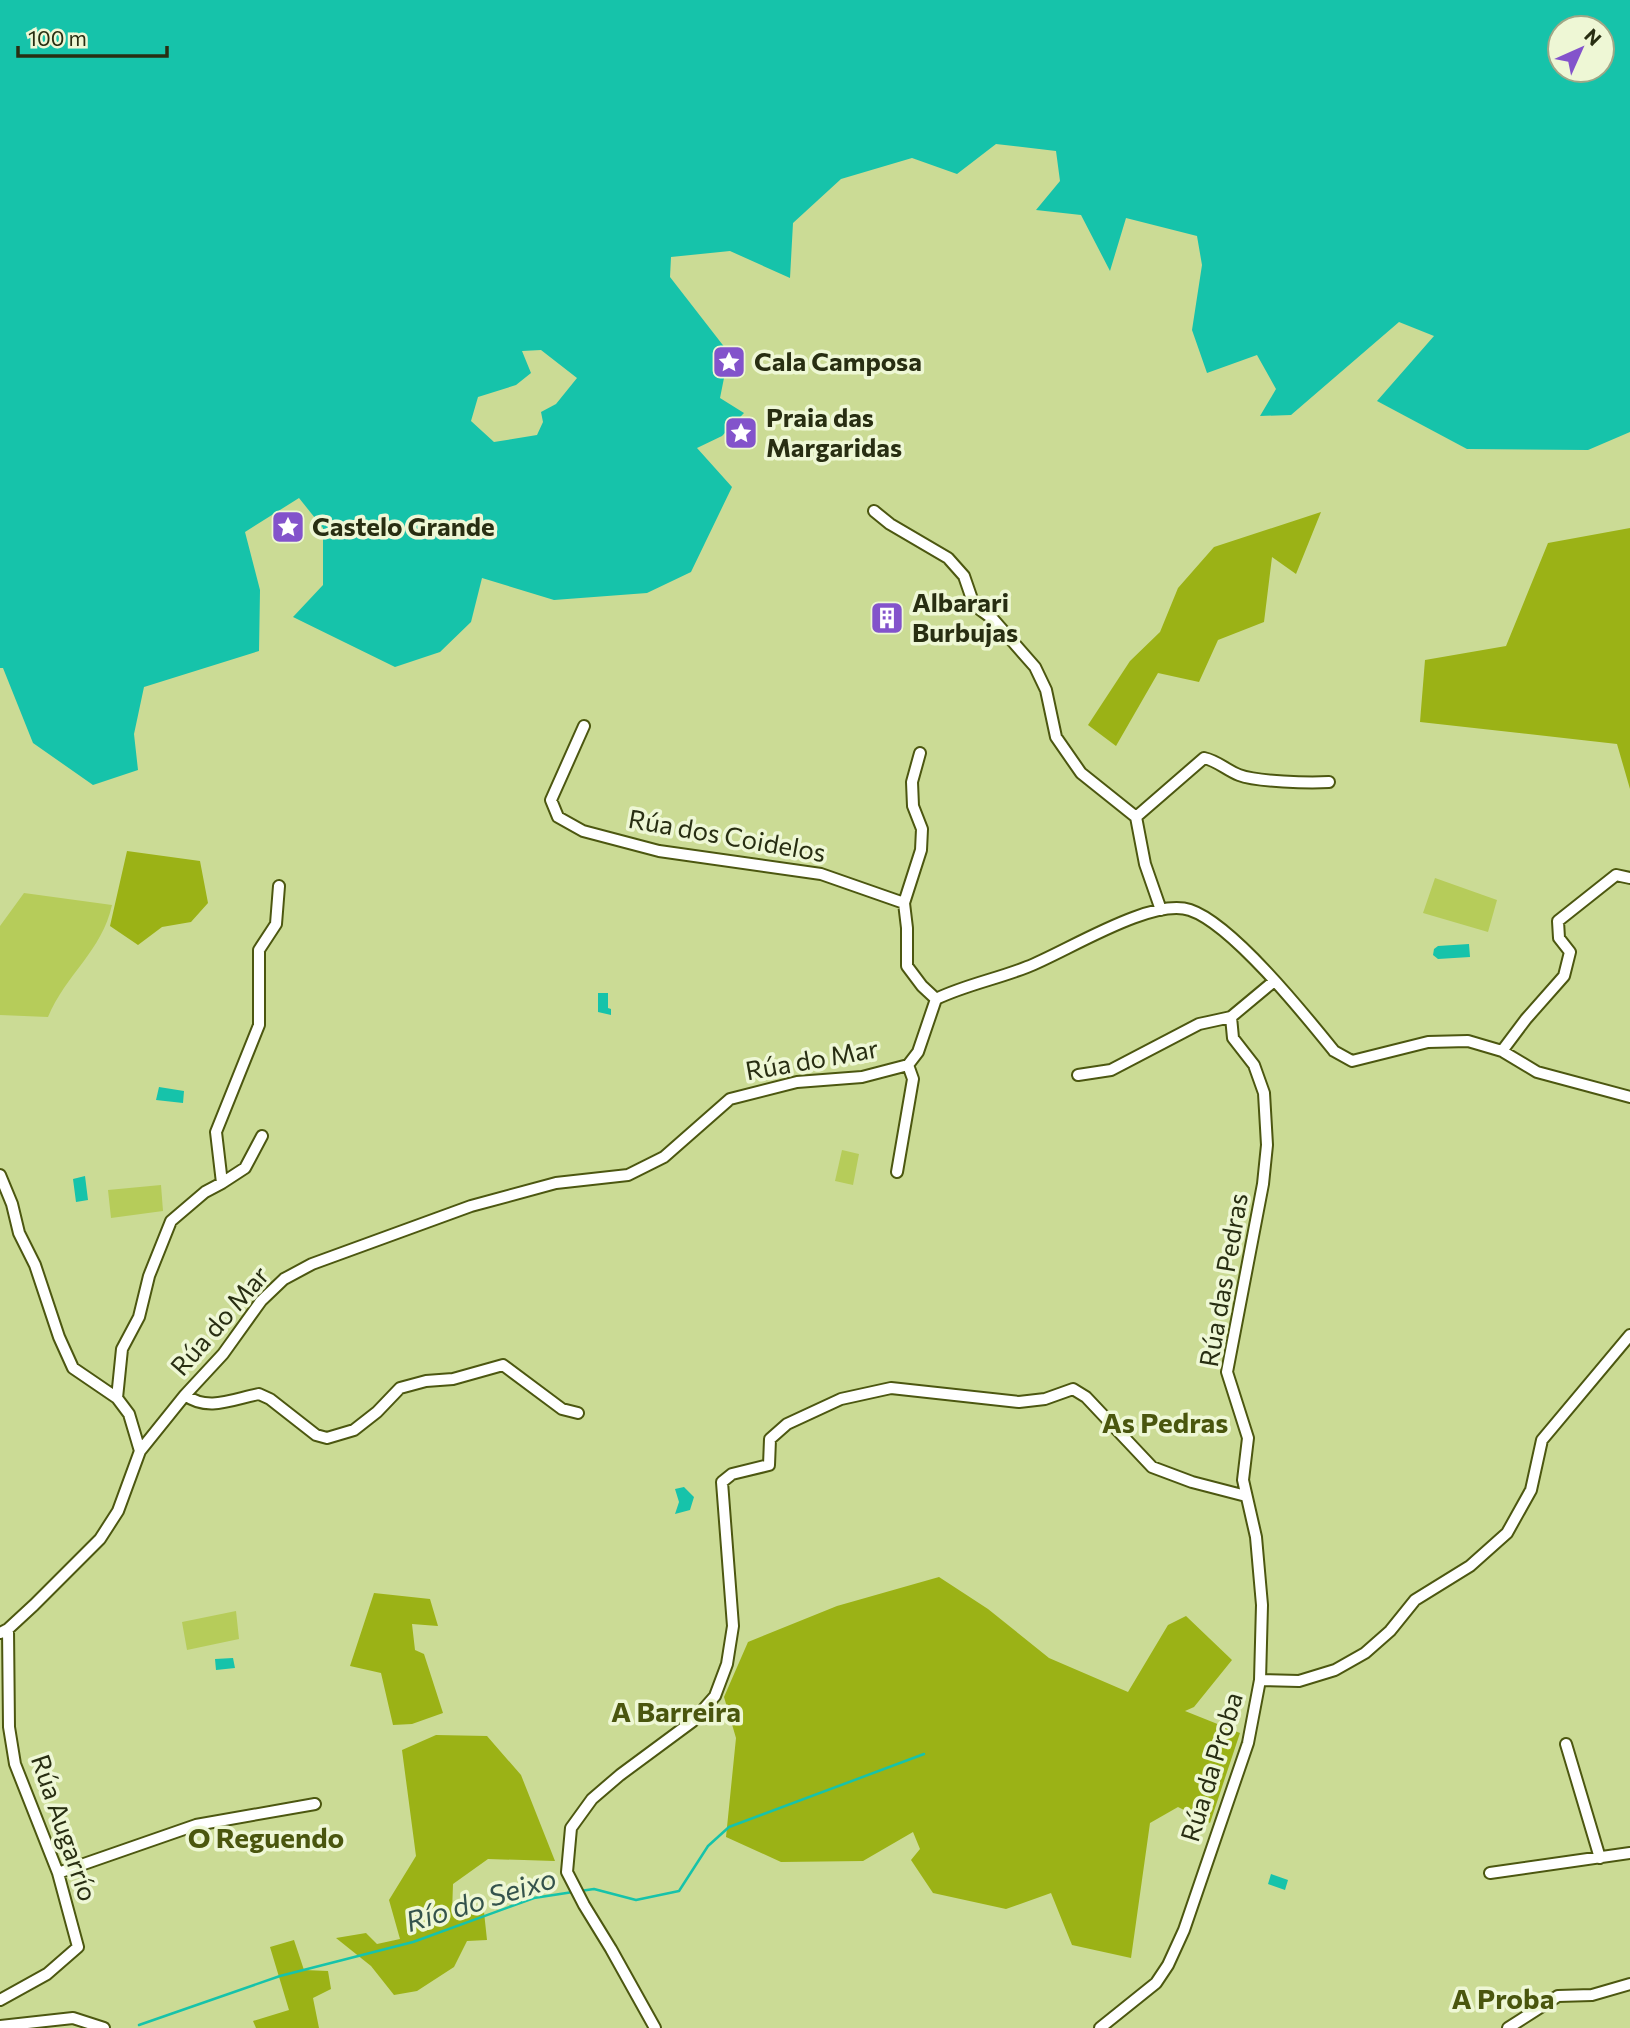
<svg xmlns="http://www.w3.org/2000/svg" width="1630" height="2028" font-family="Commissioner,sans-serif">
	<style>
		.green { fill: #b6cc5a }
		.forest { fill: #9bb216 }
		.water { fill: #16c3aa; fill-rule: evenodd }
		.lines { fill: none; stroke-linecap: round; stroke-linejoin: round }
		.stream { stroke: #16c3aa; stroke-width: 2.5 }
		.street-casing { stroke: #4c5710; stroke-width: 14 }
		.street { stroke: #fff; stroke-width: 10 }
		.labels { text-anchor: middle; stroke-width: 7; stroke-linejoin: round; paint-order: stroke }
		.poi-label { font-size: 26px; font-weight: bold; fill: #282e12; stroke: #eef7d5; text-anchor: start }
		.street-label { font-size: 26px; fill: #282e12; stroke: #eef7d5 }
		.neighbourhood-label { font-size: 28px; font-weight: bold; fill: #4a560e; stroke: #eef7d5 }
		.water-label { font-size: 28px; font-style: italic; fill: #34534c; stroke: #eef7d5 }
	</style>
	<rect width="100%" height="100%" fill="#cbdb95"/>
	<path class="green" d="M1435 878 1497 900 1488 932 1423 913Z
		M24 893 112 905C102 951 66 974 48 1017L0 1015V926Z
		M842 1150 859 1154 853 1185 835 1181Z
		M161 1185 163 1211 111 1218 108 1190Z
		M236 1611 239 1639 187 1650 182 1622Z"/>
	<path class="forest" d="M1321 512 1296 574 1272 557 1264 622 1218 640 1199 682 1158 673 1116 746 1088 725 1130 661 1160 632 1178 588 1214 547Z
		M1630 528V789L1617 744 1420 722 1425 660 1506 646 1548 543Z
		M127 851 200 861 208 903 191 922 162 927 138 945 110 926Z
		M939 1577 988 1609 1049 1658 1128 1692 1168 1625 1186 1616 1232 1660 1194 1707 1185 1711 1240 1733 1210 1823 1178 1807 1150 1823 1131 1958 1072 1945 1051 1893 1006 1909 933 1893 911 1860 920 1849 913 1832 863 1861 781 1862 726 1837 736 1738 724 1697 748 1642 837 1606Z
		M374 1593 430 1599 438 1626 412 1624 415 1650 424 1654 443 1713 412 1724 393 1725 381 1673 350 1666Z
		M436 1735 487 1736 521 1775 555 1861 488 1859 453 1884 452 1913 484 1912 487 1940 467 1941 454 1967 417 1991 394 1995 371 1966 336 1938 366 1933 377 1944 400 1939 389 1900 416 1856 402 1750Z
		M294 1940 304 1970 328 1971 331 1989 313 1998 319 2028H256L253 2021 289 2010 270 1947Z"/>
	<path class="water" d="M0 0H1630V432L1588 450 1467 449 1377 401 1434 336 1399 322 1291 415 1260 416 1276 389 1257 355 1207 373 1192 330 1202 265 1197 236 1126 218 1110 271 1081 215 1036 210 1060 181 1056 151 996 144 957 174 912 158 841 179 793 223 790 278 730 251 671 257 670 277 729 353 720 398 744 413 722 436 697 448 732 487 691 572 647 593 554 600 482 578 471 622 440 652 395 667 293 617 323 585V528L299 498 245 532 260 590 259 651 144 687 134 734 138 770 93 785 33 743 3 668H0ZM1602 28V70H1560V28ZM541 350 577 378 556 404 541 412 543 422 537 435 494 442 471 421 478 397 516 385 531 373 522 351Z
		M1469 944 1470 957 1438 959 1433 955 1434 949 1438 946Z
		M598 993H608V1008L611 1009V1015L598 1012Z
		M159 1087 184 1091 183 1103 156 1100Z
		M85 1176 88 1200 76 1202 73 1179Z
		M684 1487 694 1497 690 1510 675 1514 679 1502 675 1489Z
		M233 1658 235 1668 216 1670 215 1659Z
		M1271 1874 1288 1880 1285 1890 1268 1884Z"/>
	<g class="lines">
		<path class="stream" d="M580 1891 594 1889 636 1900 679 1891 708 1846 729 1827 924 1754
			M139 2025 280 1976 413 1942 534 1898 573 1892"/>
		<defs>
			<path id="street" d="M874 511 890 524 948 558 964 576 974 605 993 619 1035 667 1046 690 1056 737 1081 773 1136 817 1145 864 1161 910
				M584 726 551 800 558 817 583 831 659 851 821 874 904 903
				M920 753 912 782 913 806 922 829 921 850 904 903 907 928V966L922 986 936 999
				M1136 817 1204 758C1218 761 1226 770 1239 775 1257 782 1309 783 1329 782
				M1231 1017 1233 1038 1254 1065 1264 1093 1267 1145 1263 1184 1227 1372 1248 1438 1243 1480 1256 1537 1262 1605 1260 1680
				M1502 1051 1526 1019 1564 976 1570 952 1559 938 1558 921 1616 875 1630 878
				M1078 1075 1111 1070 1199 1024 1231 1017 1273 982
				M897 1172 913 1079 908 1065
				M0 1175 12 1204 19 1233 35 1265 59 1337 73 1368 117 1398
				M222 1183 245 1168 262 1136
				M185 1395C208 1412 233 1399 259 1394L270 1399 316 1435 327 1438 354 1430 377 1412 400 1388 426 1381 453 1379 503 1365 562 1409 578 1413
				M140 1451 129 1414 117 1398 122 1349 139 1317 149 1276 171 1221 205 1192 222 1183 216 1132 259 1025V950L276 924 279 886
				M0 1633 8 1629 34 1605 100 1539 118 1511 140 1451 185 1395 223 1354 261 1301 284 1279 312 1264 471 1206 556 1183 628 1175 664 1157 730 1099 797 1082 862 1077 908 1065 918 1052 936 999C965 985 997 979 1027 967 1066 952 1151 897 1190 910 1232 924 1305 1015 1334 1051L1352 1061 1428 1042 1468 1041 1502 1051 1537 1072 1630 1097
				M1566 1744 1600 1858
				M58 1873 196 1825 315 1804
				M1490 1873 1630 1853
				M0 2000 47 1974 78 1947 58 1873 15 1764 9 1727 8 1629
				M0 2026 73 2018 104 2028
				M655 2028 611 1949 584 1905 567 1872 571 1828 592 1799 620 1775 693 1721 715 1696 727 1664 733 1626 722 1482 732 1474 769 1465 770 1439 787 1424 841 1399 891 1388 1019 1402 1045 1399 1073 1389 1086 1397 1152 1467 1192 1482 1246 1496
				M1100 2028 1156 1983 1168 1965 1184 1930 1248 1743 1260 1680 1299 1681 1335 1670 1365 1653 1390 1631 1415 1600 1470 1566 1507 1533 1531 1490 1542 1440 1630 1335
				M1508 2028 1558 1996 1592 1995 1630 1984"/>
		</defs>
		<use href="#street" class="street-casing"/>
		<use href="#street" class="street"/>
	</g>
	<defs>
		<symbol id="sight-square" viewBox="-11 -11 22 22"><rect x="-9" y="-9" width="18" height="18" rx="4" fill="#8353cb" stroke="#eef7d5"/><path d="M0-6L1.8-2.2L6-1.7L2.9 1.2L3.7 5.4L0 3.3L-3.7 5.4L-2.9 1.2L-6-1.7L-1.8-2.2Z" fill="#fff"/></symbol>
		<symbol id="building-square" viewBox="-11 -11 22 22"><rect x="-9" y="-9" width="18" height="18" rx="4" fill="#8353cb" stroke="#eef7d5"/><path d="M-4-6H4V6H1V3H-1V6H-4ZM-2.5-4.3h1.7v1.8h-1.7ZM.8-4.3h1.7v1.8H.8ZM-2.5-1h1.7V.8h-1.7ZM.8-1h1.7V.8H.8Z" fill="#fff"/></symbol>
	</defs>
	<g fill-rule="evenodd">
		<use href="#sight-square" x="710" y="343" width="38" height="38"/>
		<use href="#sight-square" x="722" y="414" width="38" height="38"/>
		<use href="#sight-square" x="269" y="508" width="38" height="38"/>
		<use href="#building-square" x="868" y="599" width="38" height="38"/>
	</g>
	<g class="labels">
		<g class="poi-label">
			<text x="754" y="371">Cala Camposa</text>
			<text x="766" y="427">Praia das<tspan x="766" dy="30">Margaridas</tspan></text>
			<text x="312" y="536">Castelo Grande</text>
			<text x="912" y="612">Albarari<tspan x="912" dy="30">Burbujas</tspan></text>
		</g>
		<g class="street-label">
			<text transform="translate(727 836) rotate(10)" y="9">Rúa dos Coidelos</text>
			<text transform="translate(812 1060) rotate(-10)" y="9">Rúa do Mar</text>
			<text transform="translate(1224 1280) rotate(-80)" y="9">Rúa das Pedras</text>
			<text transform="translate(220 1321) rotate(-49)" y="9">Rúa do Mar</text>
			<text transform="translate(1212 1767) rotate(-73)" y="9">Rúa da Proba</text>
			<text transform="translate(64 1828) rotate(71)" y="9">Rúa Augarrío</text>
		</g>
		<g class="neighbourhood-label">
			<text x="1165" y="1433">As Pedras</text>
			<text x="676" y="1722">A Barreira</text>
			<text x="266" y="1848">O Reguendo</text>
			<text x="1503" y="2009">A Proba</text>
		</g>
		<g class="water-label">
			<text transform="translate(481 1900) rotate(-17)" y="10">Río do Seixo</text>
		</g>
	</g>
	<g transform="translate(1581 49) rotate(45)"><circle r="33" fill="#eef7d5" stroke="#9fa787" stroke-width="2"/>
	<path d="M0-5L12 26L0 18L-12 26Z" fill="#8353cb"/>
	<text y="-10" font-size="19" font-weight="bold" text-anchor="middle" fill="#282e12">N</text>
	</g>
	<path d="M18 46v10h149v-10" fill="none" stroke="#282e12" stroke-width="3.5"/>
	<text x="28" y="46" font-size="21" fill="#282e12" stroke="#eef7d5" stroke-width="5" paint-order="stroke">100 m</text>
</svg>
